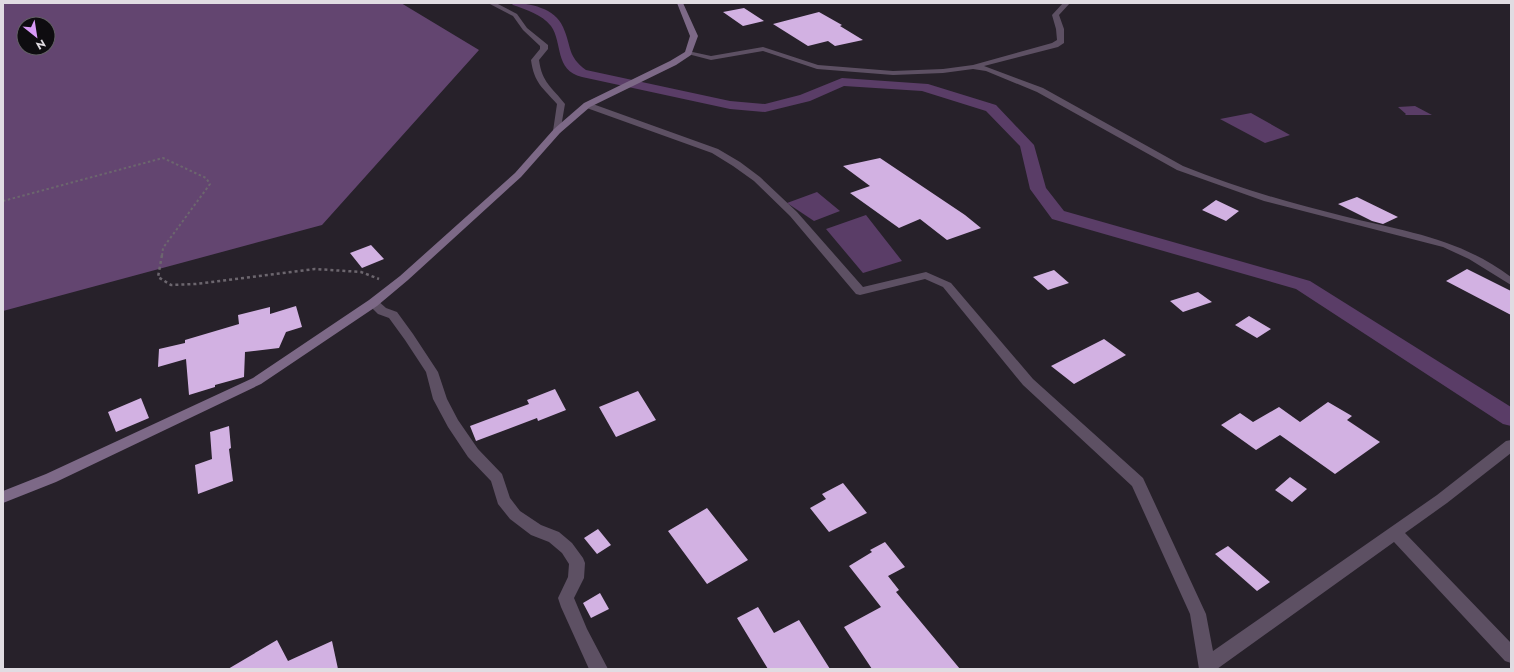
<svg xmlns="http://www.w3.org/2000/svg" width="1514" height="672" font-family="Jost,sans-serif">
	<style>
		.forest { fill: #634570; fill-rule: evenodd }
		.water { fill: #5a3d67 }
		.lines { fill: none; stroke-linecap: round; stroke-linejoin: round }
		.canal { fill: #5a3d67; fill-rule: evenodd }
		.building { fill: #d2b1e2 }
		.path-far1 { stroke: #6c666e; stroke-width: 2; stroke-dasharray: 2.5 2.5; stroke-linecap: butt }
		.path { stroke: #6c666e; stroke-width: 2.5; stroke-dasharray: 3 3; stroke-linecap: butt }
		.street { fill: #5d5063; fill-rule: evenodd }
		.secondary { fill: #7d6987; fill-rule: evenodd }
	</style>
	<rect width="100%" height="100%" fill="#27212a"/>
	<path class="forest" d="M3 3H401L479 50 322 225 3 311ZM24 24H48V48H24Z"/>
	<path class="water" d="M1415 106 1432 115H1405L1406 114 1398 107Z
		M1251 113 1290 135 1265 143 1220 119Z
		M817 192 840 211 814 221 787 203Z
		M866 215 902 261 863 273 826 229Z"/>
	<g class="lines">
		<path class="canal" d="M511 3C530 3 555 8 563 27 572 47 567 56 586 70L730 101 765 104 800 95 842 78 928 84 996 105 1034 145 1046 188 1064 211 1310 281 1511 407V426L1503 424 1296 289 1052 219 1030 189 1020 146 986 111 922 91 844 86 810 101 765 112 730 109 582 77C554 70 563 43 551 26 541 14 527 10 513 5Z"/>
	</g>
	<path class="building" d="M744 8 764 21 743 26 723 12Z
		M819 12 842 25 840 26 863 40 835 46 828 41 808 46 773 24Z
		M880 158 965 215 981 228 947 240 920 219 899 228 850 193 870 186 843 166Z
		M1357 197 1398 217 1383 224 1372 221 1338 204Z
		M1216 200 1239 211 1226 221 1202 210Z
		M371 245 384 259 362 268 350 253Z
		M1467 269 1511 291V315L1446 281Z
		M1054 270 1069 283 1048 290 1033 277Z
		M1198 292 1212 302 1183 312 1170 301Z
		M296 306 302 327 286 332 279 348 245 352 244 377 215 385V387L189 395 186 359 158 367 159 349 185 343V340L239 324 238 315 270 307V314Z
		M1249 316 1271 329 1257 338 1235 325Z
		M1104 339 1126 355 1074 384 1051 366Z
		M555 389 566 410 538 421 537 418 476 441 470 426 529 404 527 400Z
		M638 391 656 420 616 437 599 407Z
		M141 398 149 418 116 432 108 412Z
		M1328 402 1352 416 1347 420 1380 442 1335 474 1280 435 1256 450 1221 425 1240 413 1253 422 1279 407 1300 422Z
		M229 426 231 448 229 449 233 481 198 494 195 465 212 459 210 432Z
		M1290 477 1307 489 1292 502 1275 490Z
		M843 483 867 513 829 532 810 508 826 499 822 494Z
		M707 508 748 560 707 584 668 531Z
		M598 529 611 545 597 554 584 538Z
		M885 542 905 567 888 576 899 590 896 592 960 669H872L844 627 881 607 849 566 872 552 870 550Z
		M1228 546 1270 582 1257 591 1215 554Z
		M600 593 609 609 591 618 583 603Z
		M758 607 774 633 799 620 830 669H768L737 618Z
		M277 640 288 661 332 641 338 669H228Z"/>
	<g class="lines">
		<path class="path-far1" d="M3 201 163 158 206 178 210 184 163 248 162 256"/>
		<path class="path" d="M162 255 158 277 171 285 196 284 315 269 361 272 379 279"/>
		<path class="street" d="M488 3H496L517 14 527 28 548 45V49L539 60C542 83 552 87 565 104L560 133H554L553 131 557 104C543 88 534 83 531 60L540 49V46L523 30 513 16Z
			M1063 3H1070L1059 15 1064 29V43L1058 47 984 66 1043 88 1183 166C1235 187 1289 203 1343 216 1406 232 1457 237 1511 277V285L1469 259 1443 247 1264 201 1177 170 1037 92 986 71 973 69 943 73 893 75 817 69 763 51 711 60 684 53 688 51 711 56 763 47 818 65 893 71 943 69 973 65 1052 43 1057 40 1056 29 1052 15Z
			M584 103H590L718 149 740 162 760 177 797 212 863 287 926 272 951 283 1033 379 1143 478 1206 614 1213 651 1437 495 1506 441 1511 440V453L1447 503 1405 533 1511 643V663L1505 661 1394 542 1217 669H1199L1190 614 1132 486 1023 385 943 287 925 279 860 295 856 294 790 216 754 181 733 166 712 153 584 107Z
			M373 299 377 300 386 308 397 312 413 334 438 372 447 399 458 420 478 449 502 474 510 498 520 511 541 525 559 532 572 543 583 558 585 563 584 578 574 598 587 629 608 669H589L561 607 558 598 568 577 569 564 562 553 549 542 531 535 510 519 498 504 491 481 468 457 448 427 433 399 426 372 405 340 389 318 378 314 367 303Z"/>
		<path class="secondary" d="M677 3H683L698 36 691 55 676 65 590 107 560 133 521 177 408 280 377 306 261 384 56 482 3 503V491L46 474 253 378 369 300 400 276 515 173 554 129 584 103 670 61 685 52 690 36Z"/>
	</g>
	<rect width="1514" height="672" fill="none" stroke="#e0dce2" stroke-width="8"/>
	<g transform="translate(36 36) rotate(150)"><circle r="19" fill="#0e0c10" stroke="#625f64"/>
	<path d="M0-3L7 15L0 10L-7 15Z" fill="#d99af7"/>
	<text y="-6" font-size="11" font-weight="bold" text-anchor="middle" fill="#e0dce2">N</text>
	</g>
</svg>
